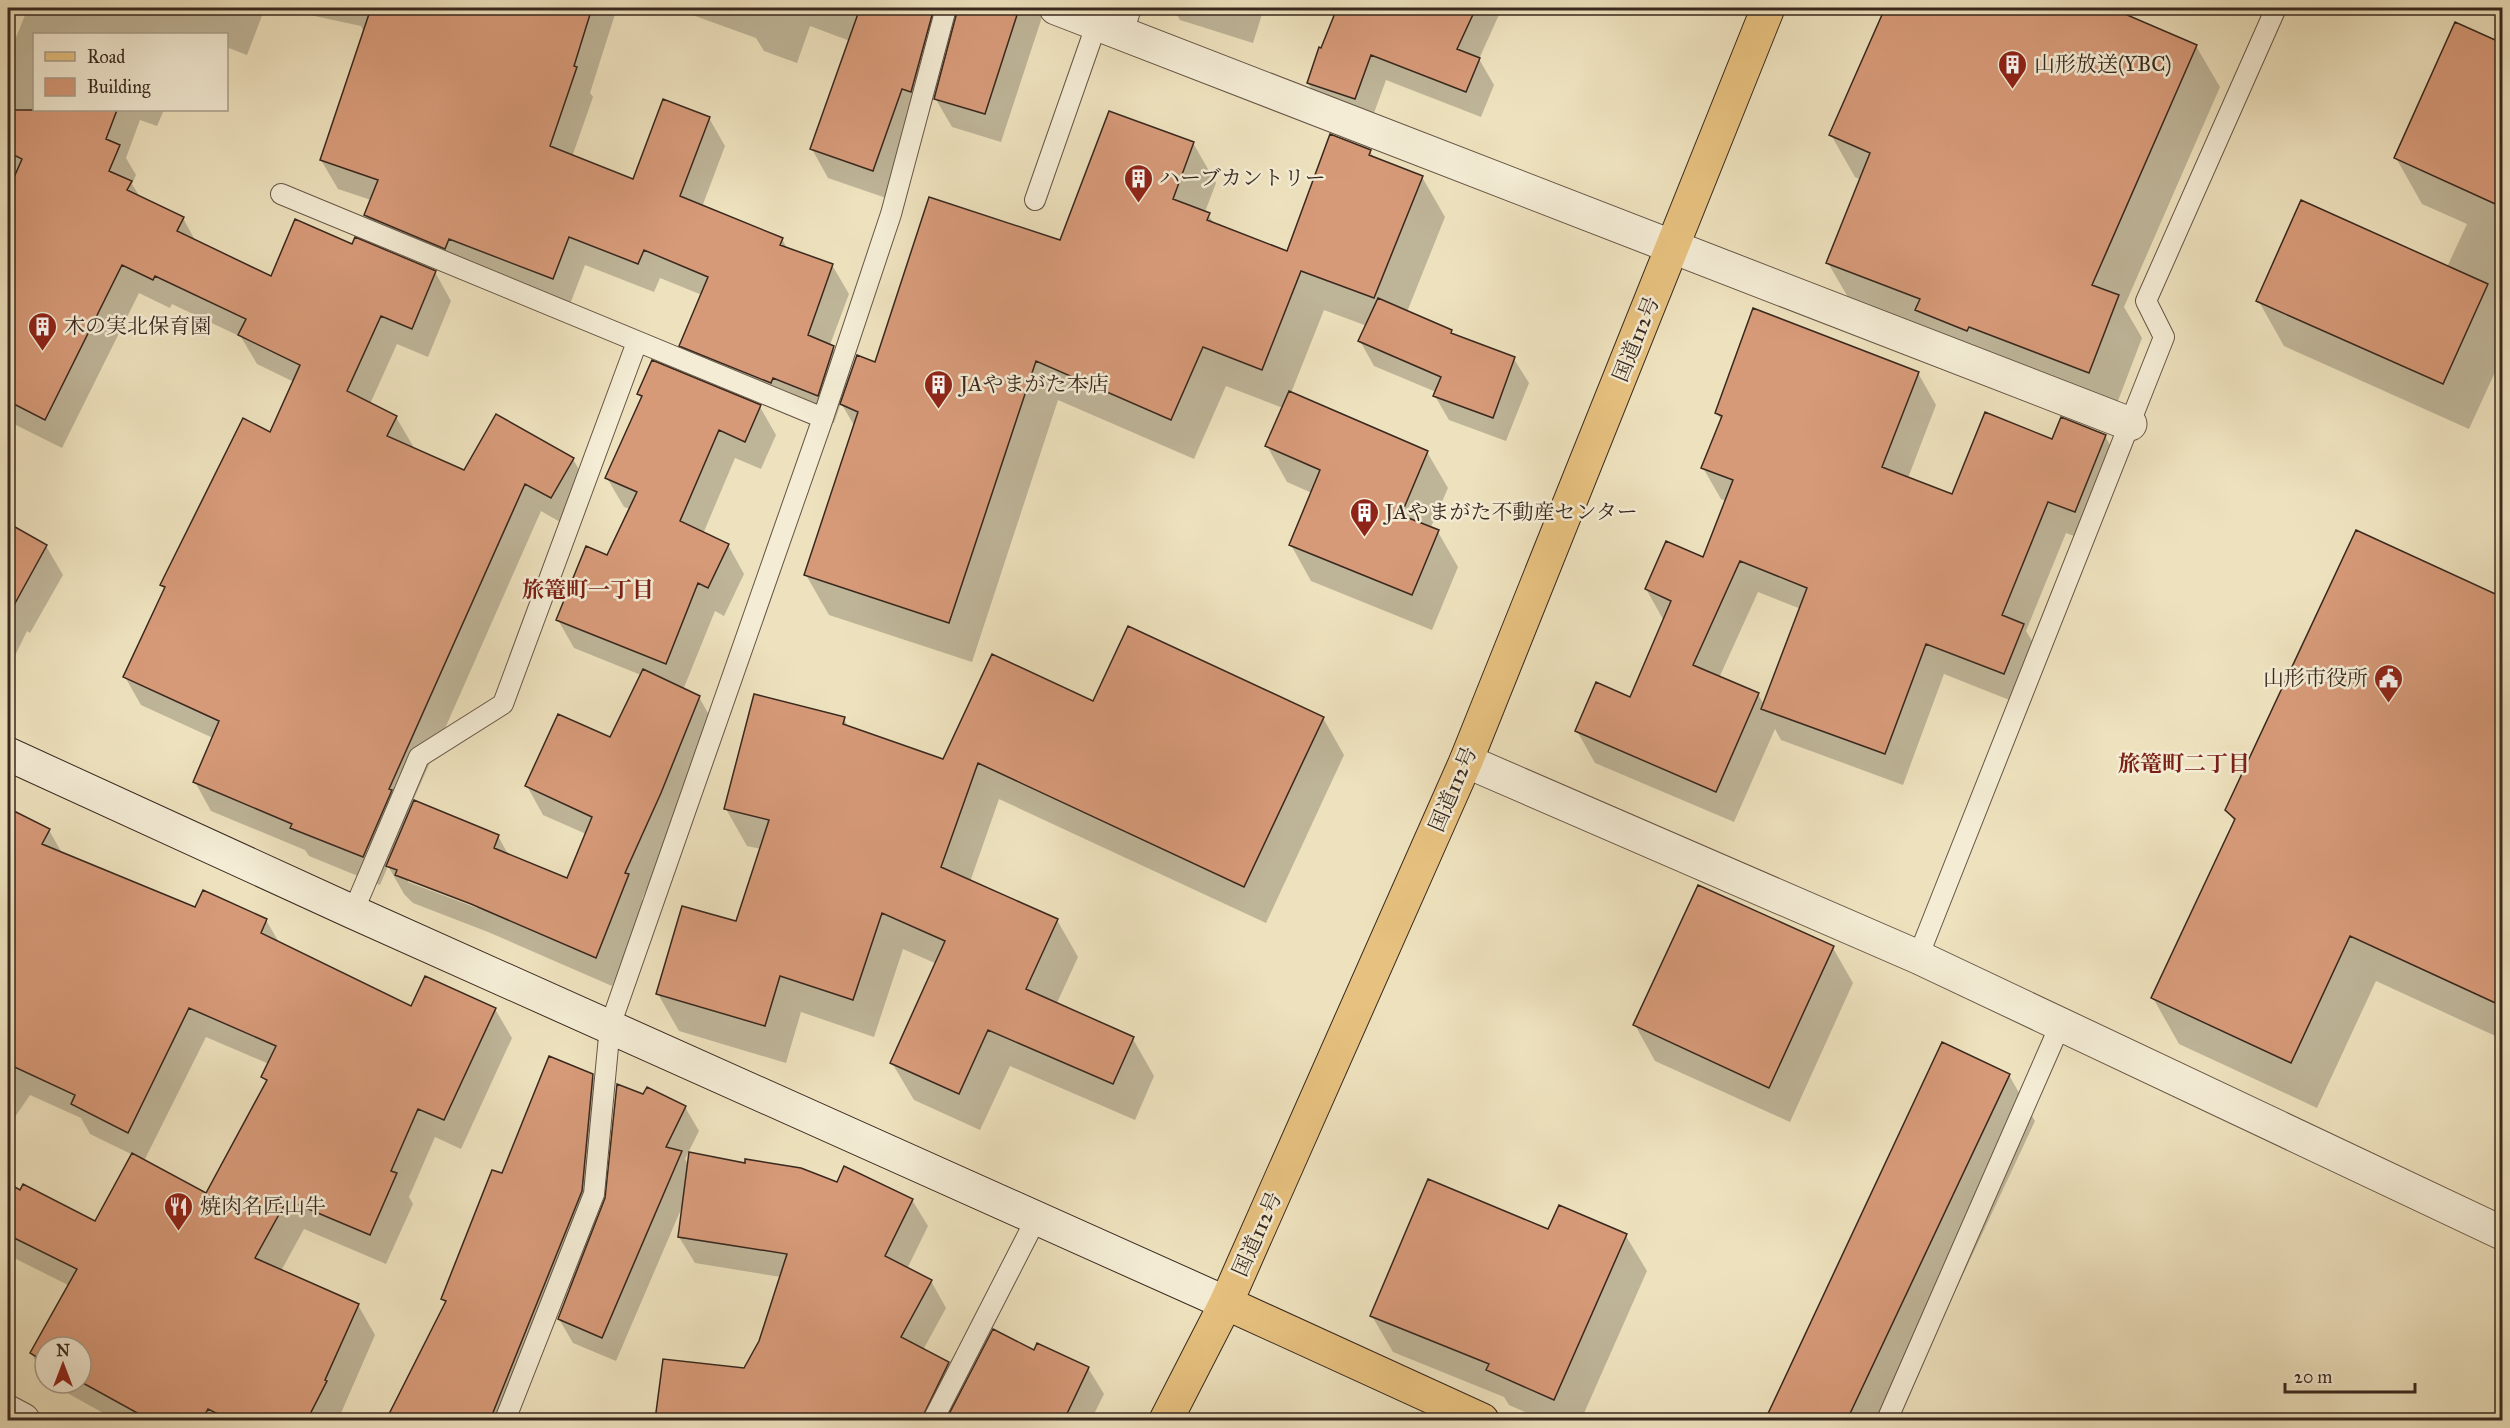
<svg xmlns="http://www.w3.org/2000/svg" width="2510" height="1428" font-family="'IM FELL Great Primer','Noto Serif JP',serif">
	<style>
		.shadow { fill: #0003; fill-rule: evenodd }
		.building { fill: #d79a79; stroke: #38281e; stroke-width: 1.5 }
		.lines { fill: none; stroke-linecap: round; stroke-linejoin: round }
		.lane-casing { stroke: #665646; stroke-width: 22 }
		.street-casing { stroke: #665646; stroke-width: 35 }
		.secondary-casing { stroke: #38281e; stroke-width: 35 }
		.primary-casing { stroke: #38281e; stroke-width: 35 }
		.highway-casing { stroke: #38281e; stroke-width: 35 }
		.lane { stroke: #f4ecd5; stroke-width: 20 }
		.street { stroke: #f4ecd5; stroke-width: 33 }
		.secondary { stroke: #f4ecd5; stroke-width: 33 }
		.primary { stroke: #e7c17f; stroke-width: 33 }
		.highway { stroke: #e7c17f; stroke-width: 33 }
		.labels { text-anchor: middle; stroke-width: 5; stroke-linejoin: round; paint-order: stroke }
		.poi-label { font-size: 21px; fill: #38281e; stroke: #f4ecd5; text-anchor: start }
		.street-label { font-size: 21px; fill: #38281e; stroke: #f4ecd5 }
		.neighbourhood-label { font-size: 22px; font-weight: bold; fill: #7a1f14; stroke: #f4ecd5 }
	</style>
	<rect width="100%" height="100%" fill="#eee2be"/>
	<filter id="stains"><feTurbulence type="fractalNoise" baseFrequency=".00333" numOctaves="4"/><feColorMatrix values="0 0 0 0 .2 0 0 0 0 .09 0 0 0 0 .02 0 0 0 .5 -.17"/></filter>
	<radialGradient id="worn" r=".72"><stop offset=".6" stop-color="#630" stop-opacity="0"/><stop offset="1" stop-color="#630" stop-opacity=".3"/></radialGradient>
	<path class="shadow" d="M28 8H265L247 55 226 47V34H34V110H164L157 126 140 120 126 158 136 175 132 184 140 197 183 218 196 242 272 278 353 246 435 272 451 301 428 357 397 344 370 404 396 417 413 446 411 449 464 472 573 459 589 487 567 526 541 511 413 801 498 836 509 856 568 880 586 834 543 815 527 786 611 739 641 675 574 648 558 620 608 557 630 509 624 507 607 478 642 399 639 394 760 407 776 435 761 469 735 458 703 534 728 545 744 574 724 616 715 611 683 690 699 697 715 726 677 822 642 899 644 904 612 986 488 932 413 903 404 894 388 866 380 885 309 856 305 850 211 811 195 782 213 738 141 705 125 677 165 590 162 585 271 434 294 382 257 364 241 337 172 304 170 308 139 293 62 448 8 421V57ZM408 878 478 905 477 908 408 882Z
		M277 8H617L590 93 593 97 572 157 634 181 709 118 725 146 702 207 782 239 788 250 832 265 849 294 830 345 851 377 876 364 1061 242 1193 143 1216 183 1205 212 1215 224 1288 252 1370 151 1374 158 1422 177 1445 217 1407 312 1451 331 1455 336 1514 359 1529 383 1506 441 1449 420 1435 396 1436 392 1374 366 1360 341 1367 326 1324 310 1291 393 1427 452 1448 488 1430 529 1438 532 1458 567 1432 630 1311 581 1291 545 1312 493 1287 482 1267 446 1283 408 1226 386 1194 459 1058 400 972 662 829 615 806 575 855 427 841 403 834 423 698 374 681 346 702 295 660 278 654 292 585 265 569 307 382 244 365 215 371 200 338 189 321 160 364 33 361 26Z
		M673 8H1045L1001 142 952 127 934 96 927 119 918 116 889 199 828 178 812 149 850 41 810 26 797 63 764 51 756 38Z
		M1173 8H1264L1253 43 1180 20Z
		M1339 8H1502L1479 59 1494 85 1481 117 1386 80 1370 124 1323 109 1308 83Z
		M1886 8H2107L2196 46 2220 87 2124 307 2142 338 2113 414 1852 304 1828 263 1861 180 1855 177 1831 135Z
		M2456 24 2502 45V373L2496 370 2469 429 2284 346 2258 300 2447 267 2467 224 2422 204 2396 158Z
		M1918 373 1936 405 1908 478 1952 496 2053 441 2105 436 2123 468 2093 543 2066 533 2026 631 2041 656 2022 705 1944 674 1903 785 1781 740 1775 729 1734 822 1595 763 1577 731 1631 699 1664 621 1646 589 1704 559 1726 501 1721 499 1703 468 1722 421 1717 413ZM1758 592 1801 609 1764 705 1758 694 1719 678Z
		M8 525 46 546 63 575 30 633 27 631 8 670Z
		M2356 532 2502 599V1039L2376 981 2317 1108 2179 1044 2153 998 2235 823 2227 810Z
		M1094 703 1323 718 1344 755 1266 923 999 799 970 882 1057 920 1078 957 1056 1005 1133 1039 1154 1076 1135 1120 1010 1066 980 1130 914 1100 892 1063 937 964 903 949 874 1037 801 1012 786 1063 679 1031 658 994 737 923 761 849 747 846 726 809 844 719 849 728 944 760Z
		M8 809 49 830 63 855 196 909 266 920 280 944 412 1008 495 1009 512 1038 461 1149 435 1137 409 1197 413 1204 386 1264 304 1229 281 1271 358 1305 375 1335 338 1420H116L49 1383H81V1347H45V1377L31 1353 70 1286 10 1256 8 1259V1184L95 1223 133 1155 90 1134 81 1118 30 1095 8 1127ZM206 1037 269 1064 263 1077 267 1083 207 1195 144 1161Z
		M1833 948 1853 983 1790 1122 1655 1061 1635 1025Z
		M1943 1044 2009 1075 2035 1121 1895 1420H1766Z
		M592 1075 608 1102 596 1223 644 1096 685 1107 699 1131 685 1159 688 1164 837 1184 912 1200 928 1226 907 1269 931 1281 946 1308 923 1350 948 1363 964 1390 1034 1352 1088 1368 1104 1394 1091 1420H657L664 1360 744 1370 761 1342 781 1277 695 1263 679 1237 682 1207 616 1361 573 1343 559 1319 571 1290 568 1288 515 1420H387L446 1304 443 1299 502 1175Z
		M1549 1231 1626 1236 1647 1271 1581 1420H1543L1509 1405 1504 1397 1393 1352 1372 1316Z"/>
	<path class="building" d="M371 8H592L574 66 577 67 550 146 633 179 663 99 710 117 680 196 783 238 780 245 833 264 808 335 834 346 818 396 773 378 771 383 679 346 708 277 644 250 638 264 569 237 553 279 449 239 445 249 364 215 378 180 320 160Z
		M860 8H934L911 92 902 89 873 171 810 149Z
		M958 8H995L1017 15 985 114 934 99Z
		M1337 8H1476L1457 49 1480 58 1466 92 1371 55 1355 99 1307 83 1319 47 1321 48Z
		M1885 8H2111L2197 45 2092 285 2119 295 2089 373 1969 327 1967 331 1915 310 1920 299 1826 263 1870 153 1829 135Z
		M2455 22 2502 43V207L2394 158Z
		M8 110H117L106 139 120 145 109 171 132 181 127 190 184 217 177 231 271 276 295 219 352 244 355 237 436 271 412 329 381 316 347 391 397 416 387 436 464 470 496 414 574 458 551 498 525 484 389 789 392 790 363 857 290 828 292 824 193 782 219 721 123 677 165 587 160 585 243 418 270 432 300 365 238 335 246 319 155 276 153 280 122 265 45 420 8 401V191L22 159 8 152Z
		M1109 111 1194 142 1173 199 1210 213 1207 220 1287 251 1330 134 1371 150 1369 155 1423 176 1374 298 1301 271 1262 370 1203 347 1171 420 1036 361 949 623 804 575 858 412 840 404 857 355 875 362 929 197 1060 240Z
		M2301 200 2488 284 2443 384 2256 301Z
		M1378 298 1452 330 1451 333 1515 357 1493 418 1433 396 1441 377 1358 341Z
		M1753 308 1919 372 1882 467 1952 494 1985 412 2052 439 2061 417 2106 435 2075 512 2048 502 2002 615 2024 624 2004 674 1926 644 1885 754 1761 709 1807 588 1740 561 1693 665 1759 693 1716 792 1575 731 1596 682 1630 697 1671 601 1645 589 1666 541 1703 557 1733 480 1701 468 1722 416 1715 413Z
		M652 360 761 405 745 442 719 430 680 521 729 544 708 588 698 583 666 664 556 620 586 546 607 555 637 492 605 478 642 396 637 394Z
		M1289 391 1428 451 1401 515 1439 530 1412 595 1289 545 1320 470 1265 446Z
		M8 523 47 545 8 616Z
		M2356 530 2502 597V1006L2350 936 2291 1063 2151 998 2235 819 2225 810Z
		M1128 626 1324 717 1244 887 978 763 941 867 1058 919 1026 989 1134 1037 1113 1084 988 1030 959 1094 890 1063 945 941 882 913 853 1000 780 976 765 1026 656 994 682 906 736 921 769 820 724 809 754 694 845 717 843 724 943 759 992 654 1093 701Z
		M643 669 700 696 661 793 625 873 629 874 596 958 471 904 395 875 397 870 386 866 414 800 499 835 494 848 567 878 592 817 525 786 558 714 610 737Z
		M8 808 50 829 42 844 195 907 203 890 267 919 261 933 411 1006 425 976 496 1008 444 1120 418 1109 391 1171 397 1173 370 1235 287 1200 255 1258 359 1304 325 1380 327 1381 307 1420H230L208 1409 202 1420H150L81 1382V1347H45V1362L30 1353 77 1269 8 1235V1183L20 1190 23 1184 95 1221 132 1153 206 1193 267 1080 261 1077 276 1046 189 1008 128 1133 71 1104 75 1095 8 1064Z
		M1698 885 1834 946 1769 1088 1633 1025Z
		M1942 1042 2010 1074 1847 1420H1765Z
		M549 1056 593 1074 582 1191 490 1420H386L446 1301 441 1299 492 1170 502 1173Z
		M617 1084 643 1094 647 1087 686 1106 666 1147 682 1151 602 1338 558 1319 605 1198Z
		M689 1152 745 1163V1159L801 1168 837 1182 844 1166 913 1199 885 1256 932 1280 901 1337 949 1362 921 1420H655L663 1359 744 1368 759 1341 787 1254 678 1237Z
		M1428 1179 1548 1229 1559 1205 1627 1234 1554 1400 1486 1370 1489 1364 1370 1316Z
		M993 1329 1034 1350 1037 1343 1089 1367 1064 1420H946Z"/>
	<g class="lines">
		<defs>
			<path id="lane" d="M1123 33 1131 8
				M281 194 823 418
				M1035 200 1097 23
				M353 912 419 757 503 704 637 342
				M1918 957 2164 337 2146 301 2276 8
				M505 1420 594 1194 610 1026 823 418 891 214 946 8
				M933 1420 1036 1219
				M1887 1420 2061 1023"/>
			<path id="street" d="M1056 8 2130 424
				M1466 761 1918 957 2502 1233
				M8 1412 23 1420"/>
			<path id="secondary" d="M8 754 353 912 1226 1303"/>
			<path id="primary" d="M1166 1420 1226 1303"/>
			<path id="highway" d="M1482 1420 1226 1303 1466 761 1768 8"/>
		</defs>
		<use href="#lane" class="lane-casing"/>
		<use href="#street" class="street-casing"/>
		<use href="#secondary" class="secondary-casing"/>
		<use href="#primary" class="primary-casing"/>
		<use href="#highway" class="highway-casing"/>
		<use href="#lane" class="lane"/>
		<use href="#street" class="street"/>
		<use href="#secondary" class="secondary"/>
		<use href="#primary" class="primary"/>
		<use href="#highway" class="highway"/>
	</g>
	<defs>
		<symbol id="building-pin" viewBox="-11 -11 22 30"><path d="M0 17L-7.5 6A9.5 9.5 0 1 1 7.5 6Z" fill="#8f2418" stroke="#f4ecd5"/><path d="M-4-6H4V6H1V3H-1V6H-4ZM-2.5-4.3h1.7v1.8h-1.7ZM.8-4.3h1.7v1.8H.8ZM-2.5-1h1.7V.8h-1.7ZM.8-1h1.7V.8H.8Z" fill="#fff"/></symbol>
		<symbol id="civic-pin" viewBox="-11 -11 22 30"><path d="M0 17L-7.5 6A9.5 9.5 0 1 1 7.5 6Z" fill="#8f2418" stroke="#f4ecd5"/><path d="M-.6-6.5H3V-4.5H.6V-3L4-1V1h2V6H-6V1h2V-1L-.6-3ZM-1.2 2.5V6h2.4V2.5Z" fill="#fff"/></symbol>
		<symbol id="restaurant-pin" viewBox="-11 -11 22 30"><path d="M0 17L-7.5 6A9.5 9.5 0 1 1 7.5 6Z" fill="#8f2418" stroke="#f4ecd5"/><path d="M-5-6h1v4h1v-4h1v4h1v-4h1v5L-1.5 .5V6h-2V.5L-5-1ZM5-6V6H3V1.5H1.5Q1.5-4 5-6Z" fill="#fff"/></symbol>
	</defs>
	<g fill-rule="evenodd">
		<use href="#building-pin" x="1996" y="48" width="33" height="45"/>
		<use href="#building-pin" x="1122" y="162" width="33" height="45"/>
		<use href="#building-pin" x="26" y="310" width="33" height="45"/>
		<use href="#building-pin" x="922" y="368" width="33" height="45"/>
		<use href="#building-pin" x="1348" y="496" width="33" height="45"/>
		<use href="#civic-pin" x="2372" y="662" width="33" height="45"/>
		<use href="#restaurant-pin" x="162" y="1190" width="33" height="45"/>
	</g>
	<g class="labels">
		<g class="poi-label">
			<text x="2034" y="71">山形放送(YBC)</text>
			<text x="1159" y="185">ハーブカントリー</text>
			<text x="64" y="333">木の実北保育園</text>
			<text x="960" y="391">JAやまがた本店</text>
			<text x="1385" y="519">JAやまがた不動産センター</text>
			<text x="2368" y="685" text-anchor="end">山形市役所</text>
			<text x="200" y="1213">焼肉名匠山牛</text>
		</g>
		<g class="street-label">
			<text transform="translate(1636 339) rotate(-68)" y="7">国道112号</text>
			<text transform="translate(1453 789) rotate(-67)" y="7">国道112号</text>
			<text transform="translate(1257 1234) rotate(-66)" y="7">国道112号</text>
		</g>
		<g class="neighbourhood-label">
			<text x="588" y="597">旅篭町一丁目</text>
			<text x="2184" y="771">旅篭町二丁目</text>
		</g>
	</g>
	<rect width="2510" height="1428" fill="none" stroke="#eee2be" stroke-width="30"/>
	<rect x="9" y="9" width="2492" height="1410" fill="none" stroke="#38281e" stroke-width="3"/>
	<rect x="15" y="15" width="2480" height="1398" fill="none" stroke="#38281e" stroke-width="1.5"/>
	<rect x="33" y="33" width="195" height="78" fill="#f4ecd5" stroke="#a99e8c" stroke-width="1.5"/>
	<rect x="45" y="52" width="30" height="9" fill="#e7c17f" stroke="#a99e8c" stroke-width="1.5"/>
	<text x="87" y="63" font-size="18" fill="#38281e">Road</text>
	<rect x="45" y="78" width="30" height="18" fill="#d79a79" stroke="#a99e8c" stroke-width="1.5"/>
	<text x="87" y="93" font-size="18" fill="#38281e">Building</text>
	<g transform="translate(63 1365)"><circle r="28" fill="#f4ecd5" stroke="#a99e8c" stroke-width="1.5"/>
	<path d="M0-4.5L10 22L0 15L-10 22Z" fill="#8f2418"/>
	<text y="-9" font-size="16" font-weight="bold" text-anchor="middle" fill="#38281e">N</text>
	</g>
	<path d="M2285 1383v9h130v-9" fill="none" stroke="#38281e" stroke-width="3"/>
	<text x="2294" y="1383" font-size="18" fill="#38281e" stroke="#f4ecd5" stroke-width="4.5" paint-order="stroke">20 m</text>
	<rect width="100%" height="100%" filter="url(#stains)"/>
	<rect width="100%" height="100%" fill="url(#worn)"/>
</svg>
